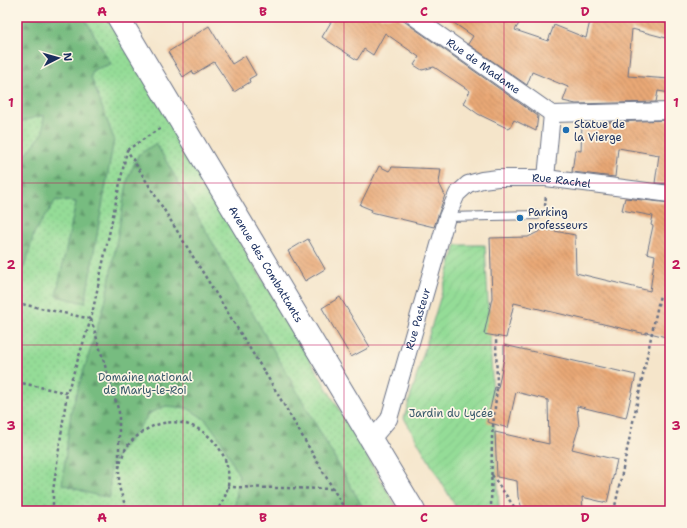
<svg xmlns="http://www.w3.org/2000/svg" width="687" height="528" font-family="'Shantell Sans',sans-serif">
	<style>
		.grass { fill: url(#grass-dots); stroke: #58867a }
		.forest { fill: url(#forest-firs); stroke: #49766f }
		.garden { fill: url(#garden-furrows); stroke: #58867a }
		.building { fill: url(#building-back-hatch) }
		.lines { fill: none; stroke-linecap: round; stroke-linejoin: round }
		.service-casing { stroke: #676f84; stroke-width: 10 }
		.minor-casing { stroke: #676f84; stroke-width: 18 }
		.secondary-casing { stroke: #676f84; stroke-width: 24 }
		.path { stroke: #676f84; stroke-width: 2.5; stroke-dasharray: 3 3; stroke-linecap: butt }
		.service { stroke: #fff; stroke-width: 8 }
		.minor { stroke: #fff; stroke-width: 16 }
		.secondary { stroke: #fff; stroke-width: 22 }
		.grid { fill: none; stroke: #c2185b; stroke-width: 1; stroke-opacity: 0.55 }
		.poi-dot { fill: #1f6fb2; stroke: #fcf5e5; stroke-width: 1.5 }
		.labels { text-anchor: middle; stroke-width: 3.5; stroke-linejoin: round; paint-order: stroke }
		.street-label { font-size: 11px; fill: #1b2f5e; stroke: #fcf5e5 }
		.poi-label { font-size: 11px; fill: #1b2f5e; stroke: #fcf5e5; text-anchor: start }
		.park-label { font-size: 11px; fill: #395a6c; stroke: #fcf5e5 }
		.neatline { fill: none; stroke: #c2185b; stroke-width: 1.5 }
		.grid-label { font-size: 13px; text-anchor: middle; font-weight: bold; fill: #c2185b }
	</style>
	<defs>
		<pattern id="grass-dots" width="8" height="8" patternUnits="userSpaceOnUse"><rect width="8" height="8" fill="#94dc97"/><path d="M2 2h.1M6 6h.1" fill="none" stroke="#7fbd85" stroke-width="1.8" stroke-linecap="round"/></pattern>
		<pattern id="forest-firs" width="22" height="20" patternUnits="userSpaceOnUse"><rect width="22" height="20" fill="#77bc80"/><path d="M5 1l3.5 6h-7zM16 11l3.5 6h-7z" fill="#61996c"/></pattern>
		<pattern id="garden-furrows" width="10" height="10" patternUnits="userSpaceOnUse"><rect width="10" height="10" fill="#94dc97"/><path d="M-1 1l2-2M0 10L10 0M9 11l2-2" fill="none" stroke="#7fbd85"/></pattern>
		<pattern id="building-back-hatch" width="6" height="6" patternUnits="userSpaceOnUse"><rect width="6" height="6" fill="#e9a876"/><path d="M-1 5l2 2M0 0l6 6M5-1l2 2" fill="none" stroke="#bc8964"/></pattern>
	</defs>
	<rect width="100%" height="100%" fill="#fcf5e5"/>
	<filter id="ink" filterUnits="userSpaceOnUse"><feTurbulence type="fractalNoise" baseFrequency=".025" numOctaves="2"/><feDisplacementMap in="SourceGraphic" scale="8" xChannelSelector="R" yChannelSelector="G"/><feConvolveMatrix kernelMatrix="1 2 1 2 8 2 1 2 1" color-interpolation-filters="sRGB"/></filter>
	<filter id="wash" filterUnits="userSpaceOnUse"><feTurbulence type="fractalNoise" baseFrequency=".012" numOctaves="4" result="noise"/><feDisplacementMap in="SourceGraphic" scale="16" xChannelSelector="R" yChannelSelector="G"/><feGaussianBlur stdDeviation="0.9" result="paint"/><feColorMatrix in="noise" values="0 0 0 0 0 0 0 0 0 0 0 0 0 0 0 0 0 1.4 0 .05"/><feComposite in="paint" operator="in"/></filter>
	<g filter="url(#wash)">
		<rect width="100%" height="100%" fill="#f5e5ca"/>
		<path class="grass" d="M17 17H108L399 511H17Z"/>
		<path class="forest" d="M17 17H84L111 64 93 70 91 77 114 139 85 303 56 296 76 202 56 200 34 233 27 260 17 280V166L43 133 44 115 23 121 17 125Z
			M156 143 365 511H234L239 476 222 442 206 420 187 408 166 406 150 413 110 466V498L91 494 62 484 71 411 106 299 128 178 138 155Z"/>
		<path class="garden" d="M456 245H485L499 508 501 511H458L404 418Z"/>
		<g id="blocks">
			<path class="building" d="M334 17H398L538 116 536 131 514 120 509 129 478 114 463 103 470 91 434 67 422 70 414 65 419 57 385 33 373 55 364 49 357 60 322 37Z
				M445 17H523L515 30 548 41 554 25 586 38 591 17H649L648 20 670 23V39L632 29 628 76 670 79V93L658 91 656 102 576 104 563 101 568 87 532 72 527 85 468 44 473 36Z
				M209 26 232 64 245 56 256 75 249 79 250 82 234 92 214 62 194 74 192 71 183 77 168 52Z
				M670 120V184L655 183 659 155 618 148 615 177 572 172 575 150 581 151 582 123Z
				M379 166 389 171 392 167 441 169 439 183 445 195 434 227 371 212 372 210 360 205Z
				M625 198 670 203V338L646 332V334L514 303 506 338 484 334 492 298 490 238 528 237 544 229 575 235 576 273 650 291 655 255 647 253 653 226 651 225 653 216 622 210Z
				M308 239 325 269 305 281 288 251Z
				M340 297 370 347 351 357 322 308Z
				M504 345 636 375 626 418 577 406 579 427 572 449 617 460 607 503 582 497 583 511H523L518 497 517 481 497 477 495 432 549 444 548 400 516 392 508 428 487 422 495 387 498 388 504 358Z"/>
		</g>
	</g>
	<g filter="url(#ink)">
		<use href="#blocks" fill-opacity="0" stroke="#676f84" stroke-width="1"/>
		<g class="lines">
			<defs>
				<path id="service" d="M447 217 537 215"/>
				<g id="minor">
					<path id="s1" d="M414 17 552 114"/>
					<path d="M552 114 670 111"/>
					<path d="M546 178 552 114"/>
					<path id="s2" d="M371 440 389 419 447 217 457 194 468 184 482 180 498 178H546L670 194"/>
				</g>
				<g id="secondary">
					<path id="s3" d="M118 17 414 511"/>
				</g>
			</defs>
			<use href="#service" class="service-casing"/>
			<use href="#minor" class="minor-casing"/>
			<use href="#secondary" class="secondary-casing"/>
			<path class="path" d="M127 150 162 127
				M545 206 546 195
				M17 303 91 319
				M91 319 119 412V487L125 505 130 511
				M17 382 67 393 91 319 127 150 270 381 346 511
				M119 468C121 462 122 456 125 450 129 442 137 436 144 431 195 398 255 465 216 511
				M492 475 517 511
				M227 487 334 489
				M53 511V491L67 393
				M491 511 492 436 497 388 496 337
				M614 511 660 295"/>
			<use href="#service" class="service"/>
			<use href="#minor" class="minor"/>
			<use href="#secondary" class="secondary"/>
		</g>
	</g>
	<path class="grid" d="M183 17V511M344 17V511M504 17V511M17 183H670M17 345H670"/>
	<g class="poi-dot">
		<circle cx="566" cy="130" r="4"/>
		<circle cx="520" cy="218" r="4"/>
	</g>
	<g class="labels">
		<g class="street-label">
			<text dy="4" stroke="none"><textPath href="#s1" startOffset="85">Rue de Madame</textPath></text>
			<text dy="4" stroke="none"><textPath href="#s2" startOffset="372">Rue Rachel</textPath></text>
			<text dy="4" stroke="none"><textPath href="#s3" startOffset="288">Avenue des Combattants</textPath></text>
			<text dy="4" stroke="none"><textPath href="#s2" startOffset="132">Rue Pasteur</textPath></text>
		</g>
		<g class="poi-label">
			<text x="574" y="128">Statue de<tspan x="574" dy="13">la Vierge</tspan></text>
			<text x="528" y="216">Parking<tspan x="528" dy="13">professeurs</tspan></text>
		</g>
		<g class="park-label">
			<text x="145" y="381">Domaine national<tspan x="145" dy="13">de Marly-le-Roi</tspan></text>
			<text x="451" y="417">Jardin du Lycée</text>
		</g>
	</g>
	<rect width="687" height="528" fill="none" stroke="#fcf5e5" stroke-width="44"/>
	<g transform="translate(58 58) rotate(84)" stroke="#fcf5e5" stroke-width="3" paint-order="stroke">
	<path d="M0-3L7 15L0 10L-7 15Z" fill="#1b2f5e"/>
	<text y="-6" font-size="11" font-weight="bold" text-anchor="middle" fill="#1b2f5e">N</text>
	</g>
	<rect x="22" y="22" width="643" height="484" class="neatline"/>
	<g class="grid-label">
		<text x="102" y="16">A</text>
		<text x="263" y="16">B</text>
		<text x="424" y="16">C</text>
		<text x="585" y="16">D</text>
		<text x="11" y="107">1</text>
		<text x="676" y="107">1</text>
		<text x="11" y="269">2</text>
		<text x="676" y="269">2</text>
		<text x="11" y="430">3</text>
		<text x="676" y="430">3</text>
		<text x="102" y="522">A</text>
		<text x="263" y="522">B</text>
		<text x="424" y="522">C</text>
		<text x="585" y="522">D</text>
	</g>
</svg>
